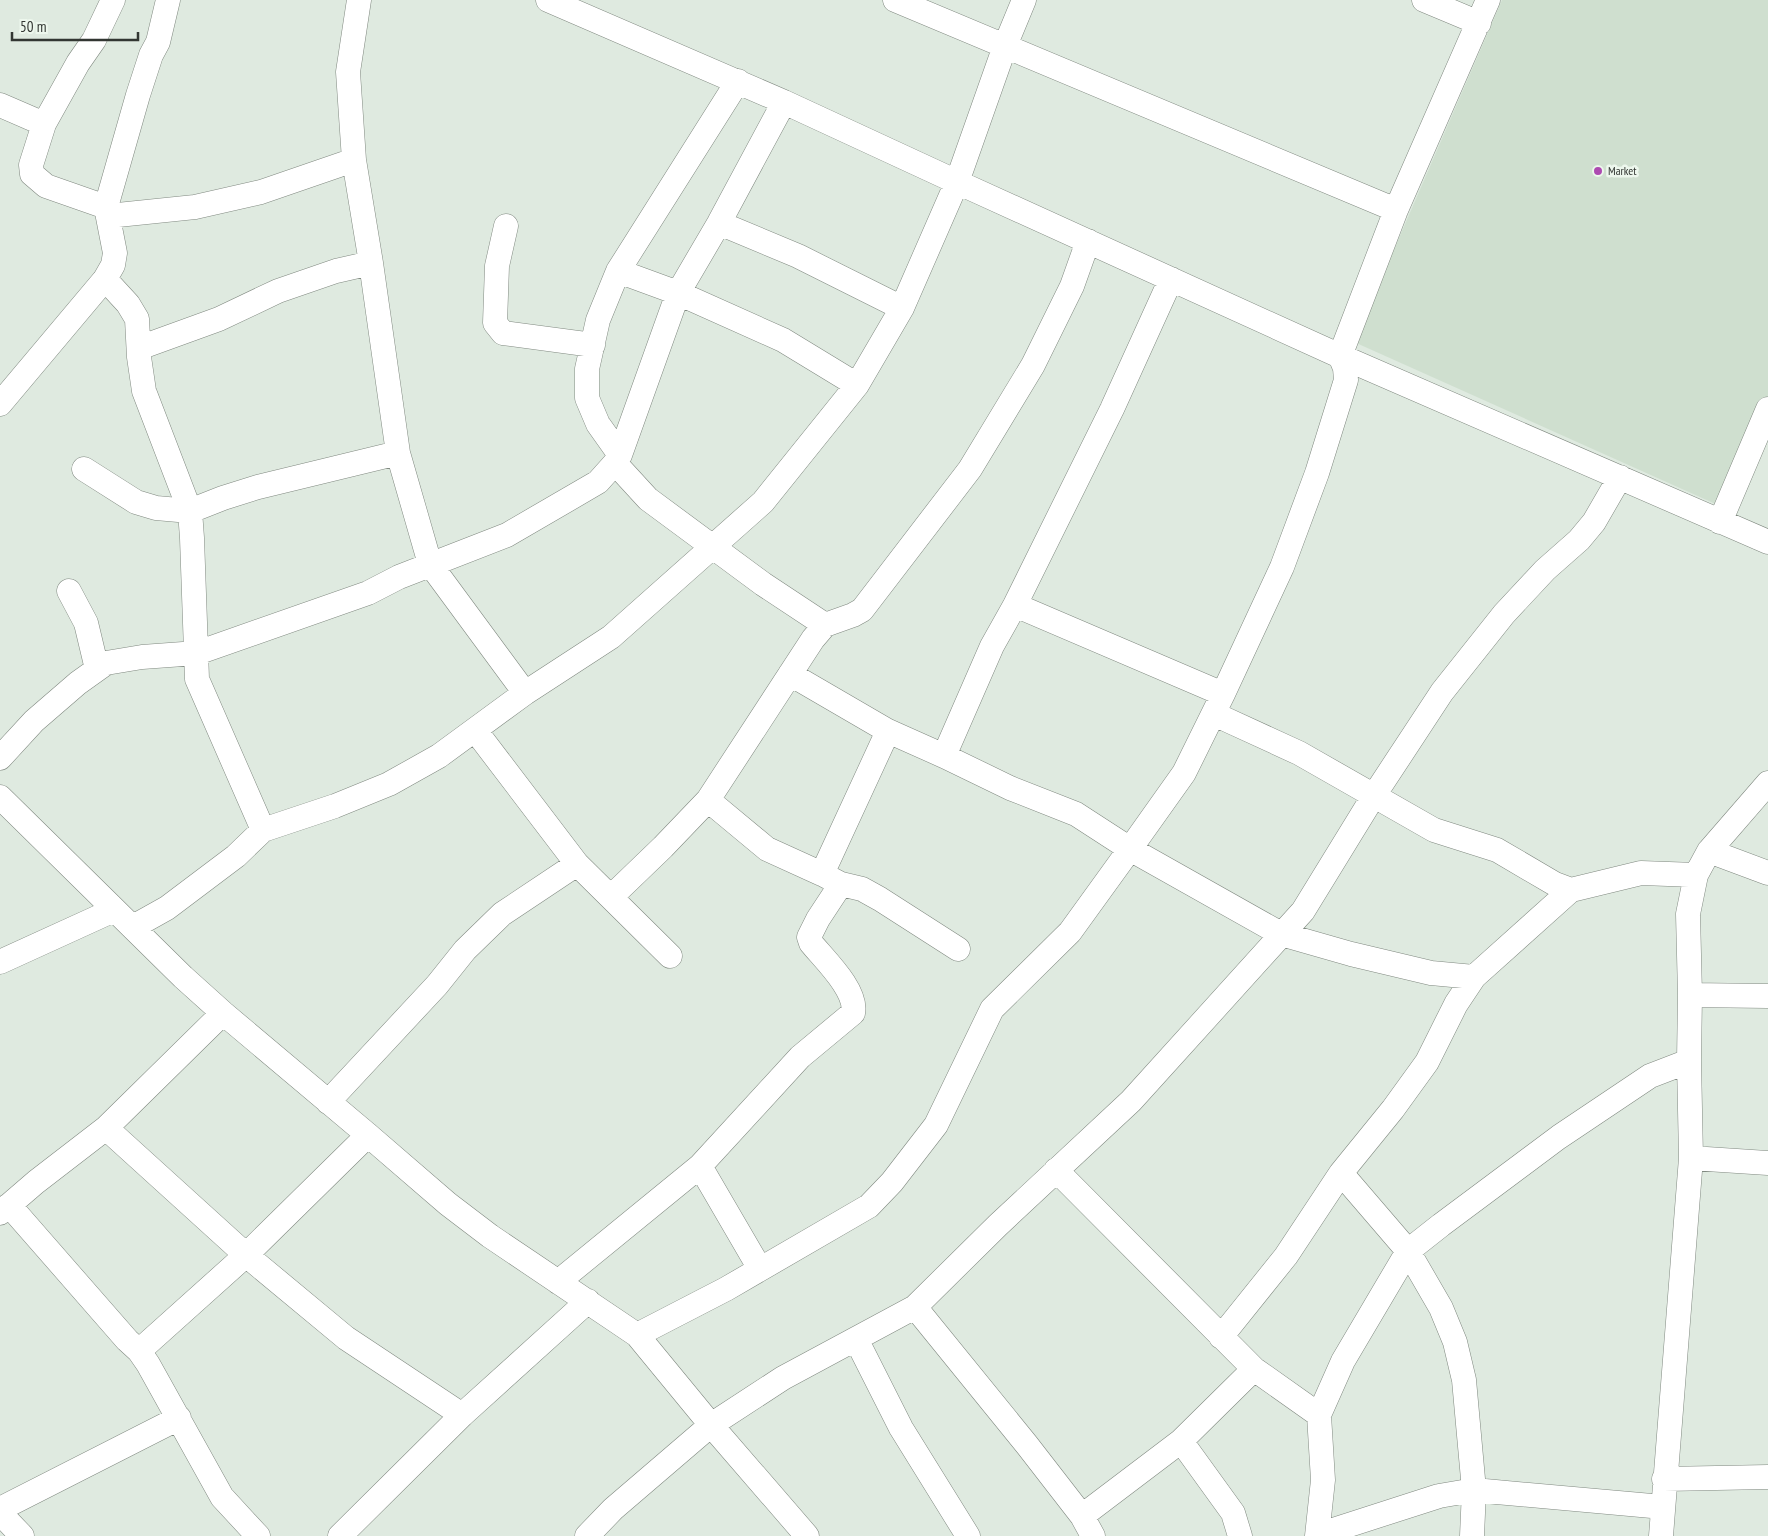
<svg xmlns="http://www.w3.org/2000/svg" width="1768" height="1536" font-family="'PT Sans Narrow',sans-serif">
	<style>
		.built { fill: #cfdfcf }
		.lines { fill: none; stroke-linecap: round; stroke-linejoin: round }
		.minor-casing { stroke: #808980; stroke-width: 25 }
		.minor { stroke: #fff; stroke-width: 24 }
		.poi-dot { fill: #ad4ab1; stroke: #edf7ed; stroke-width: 2 }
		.labels { text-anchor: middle; stroke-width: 5; stroke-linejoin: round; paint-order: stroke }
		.poi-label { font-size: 12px; fill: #323632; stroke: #edf7ed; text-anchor: start }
	</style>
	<rect width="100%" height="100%" fill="#dfeae0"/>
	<path class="built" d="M1502 0H1768V395L1720 506 1354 342Z"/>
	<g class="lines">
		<defs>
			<path id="minor" d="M359 0 348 72 354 160 371 263 398 453 430 564 525 693
				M548 0 784 102 957 182 1340 356 1768 542
				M895 0 1396 210
				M1424 0 1479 23
				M0 105 44 124
				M106 207 46 186 32 174 31 165 44 124 78 63 94 40 113 0
				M108 216 195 207 261 192 354 160
				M719 223 798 256 902 308
				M506 226 497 266 495 323 503 333 593 345
				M618 271 678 293 783 340 857 385
				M105 279 128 304 137 319 139 357 144 391 190 511 192 538 197 679 263 830
				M139 348 219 319 278 291 336 271 371 263
				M0 404 105 279 113 265 115 253 106 207 138 95 151 55 158 42 168 0
				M620 455 598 424 587 398V369L598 320 618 271 738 81
				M615 463 648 499 763 584 825 625
				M84 469 136 502 156 508 190 511 223 498 258 487 398 453
				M1720 522 1768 409
				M69 591 86 623 97 669
				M1015 605 1223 694
				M790 674 888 731 944 756 1010 788 1076 814 1130 849 1281 934 1351 954 1431 973 1474 977
				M1214 714 1299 753 1434 830 1497 850 1555 884 1571 890 1641 873 1696 875
				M475 730 577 864 670 956
				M944 756 992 646 1015 605 1112 409 1171 279
				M0 758 34 721 78 683 106 663 142 657 197 653 368 593 399 577 507 535 598 482 615 463 620 455 678 293 719 223 784 102
				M0 797 183 977 223 1013 368 1135 448 1204 490 1236 637 1335 711 1425 807 1536
				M708 800 767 849 822 874 841 884 862 889 880 899 958 949
				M1709 851 1768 873
				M822 874 888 731
				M611 897 663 847 708 800 813 639 825 625 853 615 862 610 970 469 1033 365 1072 286 1088 241
				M133 927 167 908 236 856 263 830 335 806 389 784 439 756 525 693 611 637 763 502 857 385 902 308 957 182 1005 46 1024 0
				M0 962 114 910
				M1690 995 1768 996
				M328 1102 437 985 465 950 502 914 577 864
				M106 1128 246 1255 346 1338 462 1415
				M1691 1158 1768 1163
				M700 1166 760 1269
				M1056 1170 1254 1369 1319 1415
				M1341 1173 1408 1251 1441 1308 1455 1342 1464 1380 1474 1490 1472 1536
				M9 1205 127 1340 139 1351 148 1364 222 1497 258 1536
				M0 1213 36 1182 106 1128 223 1013
				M558 1282 700 1166 800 1057 853 1013C858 991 824 959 811 943L809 937 818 919 841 884
				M915 1307 1027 1445 1082 1516 1093 1536
				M637 1335 726 1289 869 1206 892 1182 936 1125 992 1009 1070 932 1130 849 1184 773 1223 694 1282 567 1317 473 1346 380 1345 368 1340 356 1396 210 1488 0
				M1221 1337 1286 1256 1341 1173 1393 1109 1427 1062 1456 1004 1474 977 1571 890
				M856 1339 901 1428 968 1536
				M139 1351 246 1255 368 1135
				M1181 1441 1233 1513 1240 1536
				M1664 1479 1768 1477
				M0 1509 179 1418
				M0 1513 22 1536
				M1082 1516 1181 1441 1254 1369
				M1318 1535 1439 1496 1474 1490 1663 1507
				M340 1536 462 1415 588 1301
				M587 1536 613 1509 711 1425 783 1378 915 1307 998 1225 1131 1101 1303 911 1373 797 1442 692 1504 614 1545 570 1579 540 1594 522 1620 477
				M1317 1536 1323 1480 1319 1415 1343 1361 1408 1251 1441 1225 1559 1137 1650 1076 1689 1061
				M1661 1536 1691 1158 1689 1061 1690 995 1688 914 1696 875 1709 851 1768 783"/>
		</defs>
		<use href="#minor" class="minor-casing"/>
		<use href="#minor" class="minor"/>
	</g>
	<circle class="poi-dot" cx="1598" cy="171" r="5"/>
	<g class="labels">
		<g class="poi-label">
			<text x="1608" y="175">Market</text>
		</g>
	</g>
	<path d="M12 32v8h126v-8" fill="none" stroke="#323632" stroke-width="2.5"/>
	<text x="20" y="32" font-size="15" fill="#323632" stroke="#edf7ed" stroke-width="4" paint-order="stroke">50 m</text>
</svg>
